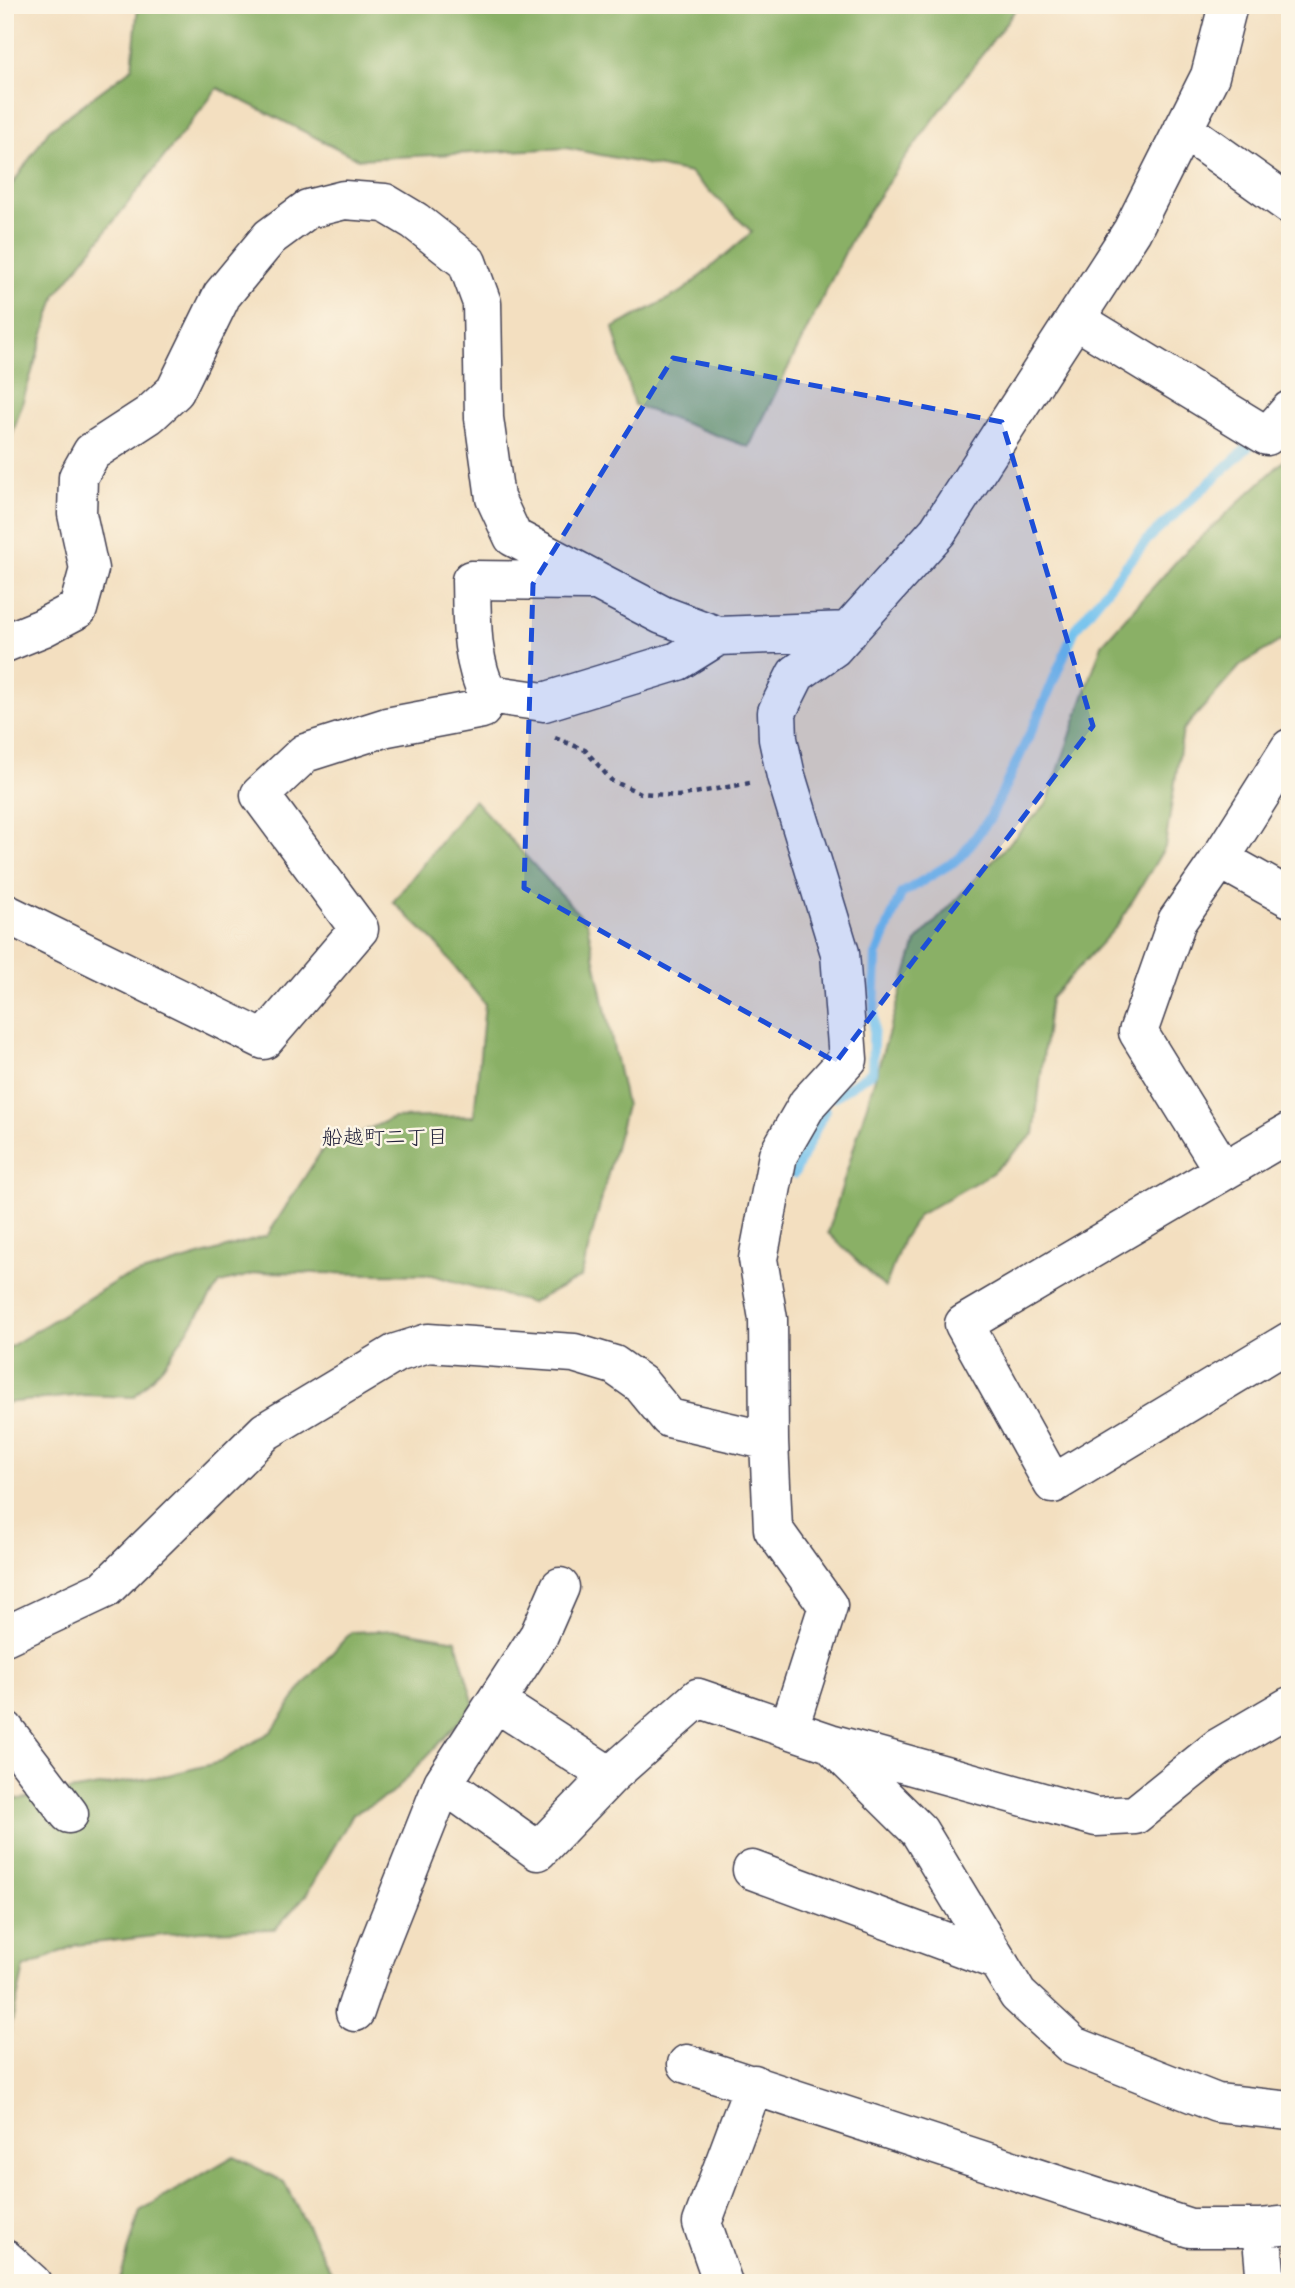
<svg xmlns="http://www.w3.org/2000/svg" width="1295" height="2288" font-family="'Shantell Sans','Klee One',sans-serif">
	<style>
		.forest { fill: #8ab066; stroke: #566950; stroke-width: 2 }
		.lines { fill: none; stroke-linecap: round; stroke-linejoin: round }
		.stream { stroke: #73c2ee; stroke-width: 10 }
		.minor-casing { stroke: #413e4f; stroke-width: 41 }
		.path { stroke: #413e4f; stroke-width: 4.5; stroke-dasharray: 5 5; stroke-linecap: butt }
		.minor { stroke: #fff; stroke-width: 38 }
		.marked { fill: #1d4ed8; fill-opacity: 0.2; stroke: #1d4ed8; stroke-width: 5; stroke-dasharray: 14 9; stroke-linejoin: round }
		.labels { text-anchor: middle; stroke-width: 5; stroke-linejoin: round; paint-order: stroke }
		.neighbourhood-label { font-size: 21px; fill: #22223b; stroke: #fcf5e5 }
	</style>
	<rect width="100%" height="100%" fill="#fcf5e5"/>
	<filter id="ink" filterUnits="userSpaceOnUse"><feTurbulence type="fractalNoise" baseFrequency=".0143" numOctaves="2"/><feDisplacementMap in="SourceGraphic" scale="14" xChannelSelector="R" yChannelSelector="G"/><feConvolveMatrix kernelMatrix="1 2 1 2 8 2 1 2 1" color-interpolation-filters="sRGB"/></filter>
	<filter id="wash" filterUnits="userSpaceOnUse"><feTurbulence type="fractalNoise" baseFrequency=".00686" numOctaves="4" result="noise"/><feDisplacementMap in="SourceGraphic" scale="28" xChannelSelector="R" yChannelSelector="G"/><feGaussianBlur stdDeviation="1.57" result="paint"/><feColorMatrix in="noise" values="0 0 0 0 0 0 0 0 0 0 0 0 0 0 0 0 0 1.4 0 .05"/><feComposite in="paint" operator="in"/></filter>
	<g filter="url(#wash)">
		<rect width="100%" height="100%" fill="#f3dfc0"/>
		<path class="forest" d="M138 5H1019L902 162 856 230 749 447 634 405 613 328 683 291 752 232 690 173 566 148 358 159 218 88 56 295 5 458V195L49 130 132 68Z
			M1290 455V635L1241 665 1183 730 1165 847 1118 925 1050 999 1034 1134 992 1173 919 1215 903 1239 885 1288 828 1233 916 942 1047 803 1102 644 1181 556Z
			M474 800 587 923 626 1106 581 1277 531 1303 432 1275 262 1272 220 1283 163 1366 134 1397 84 1395 5 1403V1350L118 1280 267 1236 322 1150 393 1118 474 1116 485 1004 435 942 393 902Z
			M398 1630 456 1640 474 1705 393 1793 353 1814 306 1895 275 1929 199 1931 76 1945 24 1968 5 2054V1796L19 1799 168 1775 220 1762 272 1731 304 1684 351 1632Z
			M234 2156 284 2182 337 2283H119L140 2211Z"/>
		<g class="lines">
			<path class="stream" d="M834 1097 872 1072 876 956 901 894 960 858 990 818 1038 717 1075 629 1147 540 1246 449 1257 437
				M794 1174 825 1110"/>
		</g>
	</g>
	<g filter="url(#ink)">
		<g class="lines">
			<defs>
				<path id="minor" d="M1183 129 1290 205
					M1075 319 1267 436 1290 410
					M5 643 42 628 78 609 89 569 77 514 78 477 92 452 149 415 175 391 222 295 270 237 308 209 344 200 385 203 415 221 467 262 482 303 484 418 495 498 513 537 662 615 718 636 849 631
					M488 694 544 702 678 661 718 636
					M488 694C470 660 472 618 471 580L590 581
					M1220 859 1290 898
					M5 913 264 1040 359 929 260 795 305 753 387 727 482 709 488 694
					M1290 1132 964 1324 1053 1484 1290 1341
					M1223 1170 1138 1032 1177 921 1220 859 1290 748
					M560 1587 539 1635 443 1783 538 1851 610 1776 698 1698 830 1743 1096 1817 1135 1815 1218 1748 1290 1706
					M5 1636 105 1589 266 1431 396 1353 428 1343 574 1353 614 1365 641 1384 669 1418 769 1441
					M497 1703 610 1776
					M789 1728 828 1606 773 1529 769 1441 768 1319 758 1259 778 1155 808 1103 848 1059 840 953 786 776 778 739 777 712 796 674 833 648 938 531 1132 231 1210 76 1228 5
					M5 1730 69 1814
					M832 1745 919 1831 1018 1995 1073 2046 1217 2103 1290 2111
					M752 1870 998 1961
					M355 2012 373 1959 443 1783
					M687 2064 1190 2228H1261L1290 2225
					M1261 2228 1266 2283
					M5 2259 32 2283
					M723 2283 702 2223 754 2084"/>
			</defs>
			<use href="#minor" class="minor-casing"/>
			<path class="path" d="M555 738 585 750 612 781 641 793 678 796 750 783"/>
			<use href="#minor" class="minor"/>
		</g>
	</g>
	<path class="marked" d="M673 358 1002 422 1093 726 836 1062 524 888 533 584Z"/>
	<g class="labels">
		<g class="neighbourhood-label">
			<text x="385" y="1144">船越町二丁目</text>
		</g>
	</g>
	<rect width="1295" height="2288" fill="none" stroke="#fcf5e5" stroke-width="28"/>
</svg>
